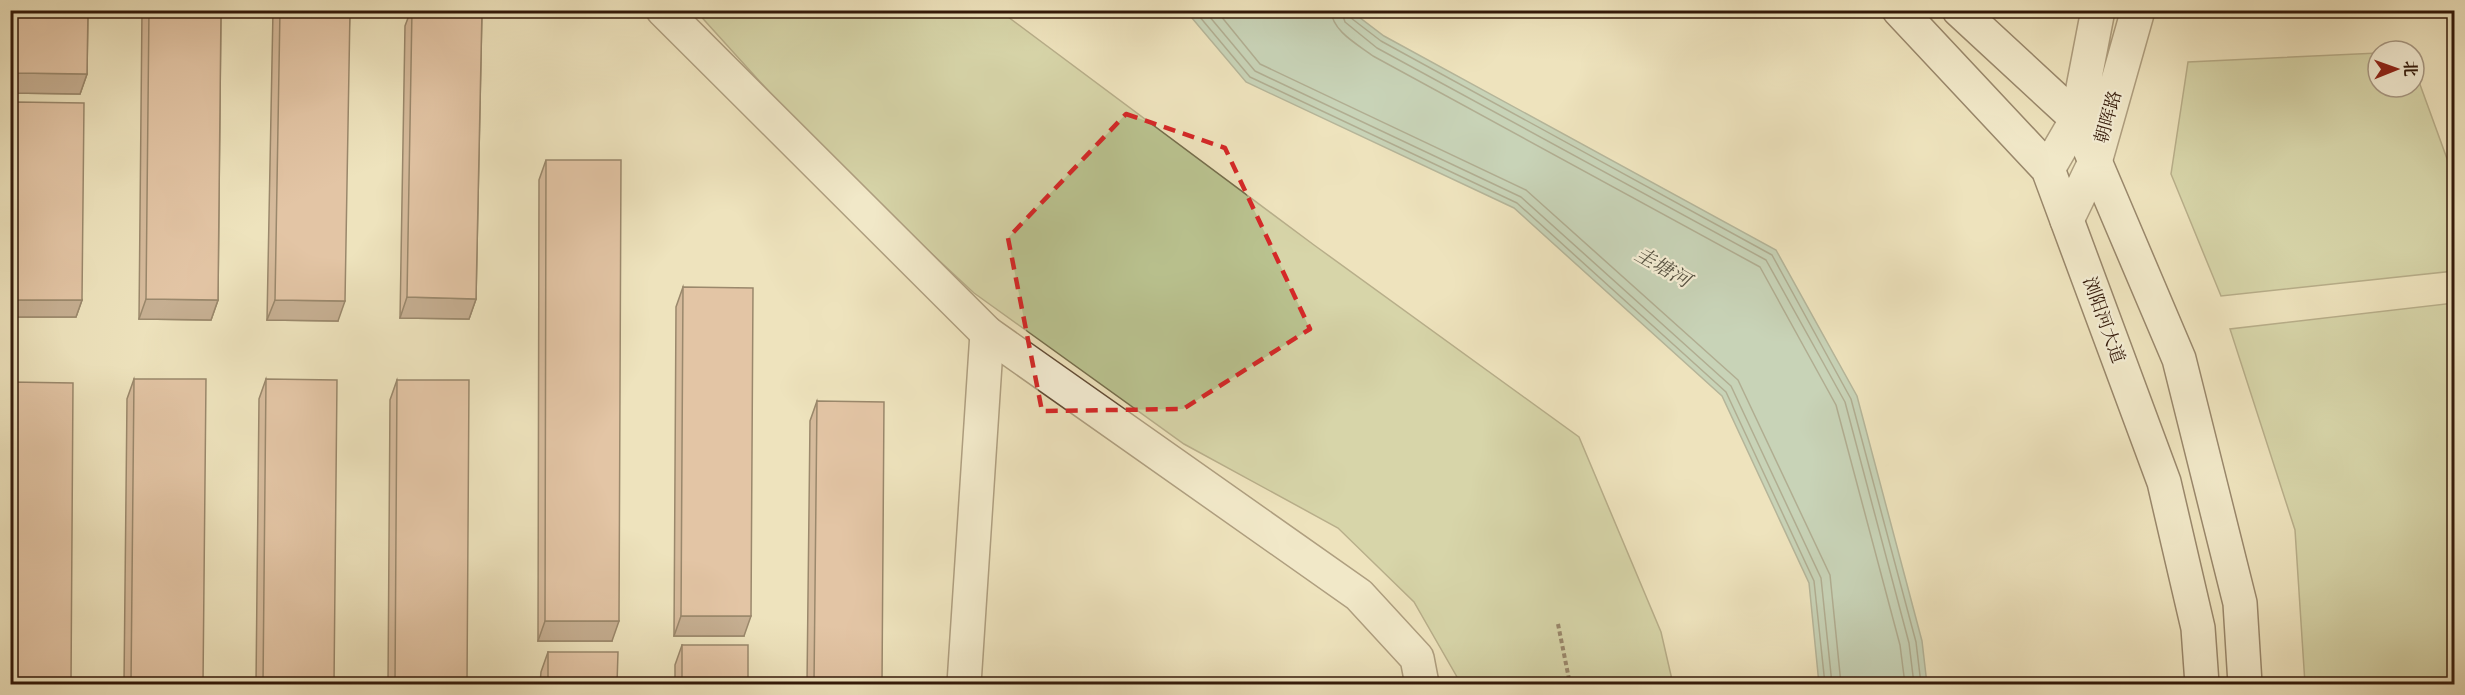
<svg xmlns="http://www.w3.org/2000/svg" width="2465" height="695" font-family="Alegreya,'Noto Serif SC',serif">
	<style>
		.green { fill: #bac390; stroke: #766e4c; stroke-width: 1.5 }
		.water { fill: #99beaf; stroke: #707c6d; stroke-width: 1.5 }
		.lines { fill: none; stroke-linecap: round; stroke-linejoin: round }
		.shore { stroke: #666c5c; stroke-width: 1.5 }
		.minor-casing { stroke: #624c36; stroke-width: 36 }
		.tertiary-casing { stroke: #624c36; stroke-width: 36 }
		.secondary-casing { stroke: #331909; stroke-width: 36 }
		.path { stroke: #331909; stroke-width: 4; stroke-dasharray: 4.5 3; stroke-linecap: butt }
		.minor { stroke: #f4edd4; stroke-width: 33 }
		.tertiary { stroke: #f4edd4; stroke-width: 33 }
		.secondary { stroke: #f4edd4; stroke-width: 33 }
		.wall { fill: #b88a74; stroke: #331909; stroke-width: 1.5 }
		.shaded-wall { fill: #96705e; stroke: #331909; stroke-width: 1.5 }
		.building { fill: #d6a087; stroke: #331909; stroke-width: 1.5 }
		.marked { fill: none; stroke: #d62828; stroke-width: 4.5; stroke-dasharray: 12 8; stroke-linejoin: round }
		.labels { text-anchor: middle; stroke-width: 4.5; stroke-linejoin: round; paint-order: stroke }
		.street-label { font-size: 18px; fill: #331909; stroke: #f4edd4 }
		.water-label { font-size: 20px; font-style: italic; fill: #575343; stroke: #f4edd4 }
	</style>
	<rect width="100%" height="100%" fill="#eee3bd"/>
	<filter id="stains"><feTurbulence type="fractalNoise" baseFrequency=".00333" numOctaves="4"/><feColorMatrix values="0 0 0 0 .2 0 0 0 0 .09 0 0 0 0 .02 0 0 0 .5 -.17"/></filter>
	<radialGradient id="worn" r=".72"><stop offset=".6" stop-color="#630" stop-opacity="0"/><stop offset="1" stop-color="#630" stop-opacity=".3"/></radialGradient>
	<path class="green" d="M696 11H1000L1314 245 1579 437 1661 632 1673 684H1458L1457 677 1414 602 1338 528 1184 444 974 293 831 160Z
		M2378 53V87H2414V68L2454 178V271L2221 296 2171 174 2188 62Z
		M2454 303V684H2305L2295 530 2230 329Z"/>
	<path class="water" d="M1186 11H1351L1384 36 1776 250 1857 396 1922 641 1927 684H1819L1809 583 1722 396 1514 208 1246 82Z"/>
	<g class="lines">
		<path class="shore" d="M1194 10 1250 77 1517 203 1726 392 1814 581 1825 684
			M1204 10 1255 71 1521 197 1731 386 1821 578 1832 684
			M1216 10 1260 64 1526 190 1738 380 1830 575 1841 684
			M1331 10C1332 31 1357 44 1373 56L1760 267 1836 405 1900 645 1905 684
			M1341 10 1345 22 1377 48 1766 260 1845 402 1909 643 1914 684
			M1348 10 1351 18 1381 41 1772 255 1851 399 1916 642 1921 684"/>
		<defs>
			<path id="minor" d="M964 684 987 333"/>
			<path id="tertiary" d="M663 10 987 333 1359 595 1417 658 1422 684
				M2048 169 2077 119 2098 10
				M2067 220 2095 162 2138 10"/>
			<path id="secondary" d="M1899 10 2048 169 2164 482 2198 628 2202 684
				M1959 10 2077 119 2179 359 2240 603 2245 684"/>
		</defs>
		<use href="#minor" class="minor-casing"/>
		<use href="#tertiary" class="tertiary-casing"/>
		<use href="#secondary" class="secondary-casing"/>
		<path class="path" d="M1558 624 1570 684"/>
		<use href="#minor" class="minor"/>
		<use href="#tertiary" class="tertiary"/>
		<use href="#secondary" class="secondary"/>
	</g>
	<path class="wall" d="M10 10H88L87 74 80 94 10 93Z
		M142 10H221L218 300 211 320 139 319Z
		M273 10H350L338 321 267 320Z
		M411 10H482L476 299 469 319 400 318 405 26Z
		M16 102 82 300 76 317H10V118Z
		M546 160 612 641H538L539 180Z
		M683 287 744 636H674L676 307Z
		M134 379 203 684H124L127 399Z
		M266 379 334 684H256L259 399Z
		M397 380 467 684H388L390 400Z
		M817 401 882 684H807L810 421Z
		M682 645 748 684H675V665Z
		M548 652 617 684H540L541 672Z"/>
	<path class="shaded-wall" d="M16 73 87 74 80 94 10 93V88Z
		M407 297 476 299 469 319 400 318Z
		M146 299 218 300 211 320 139 319Z
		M14 300H82L76 317H10V311Z
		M275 300 345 301 338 321 267 320Z
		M681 616H751L744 636H674Z
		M545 621H619L612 641H538Z"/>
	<path class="building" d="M16 10H88L87 74 16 73Z
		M149 10H221L218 300 146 299Z
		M280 10H350L345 301 275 300Z
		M412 10H482L476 299 407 297Z
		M16 102 84 103 82 300H14Z
		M546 160H621L619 621H545Z
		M683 287 753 288 751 616H681Z
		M134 379H206L203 684H131Z
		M266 379 337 380 334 684H263Z
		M397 380H469L467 684H395Z
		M10 382 73 383 71 684H10Z
		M817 401 884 402 882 684H814Z
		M682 645H748V684H682Z
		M548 652H618L617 684H548Z"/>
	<path d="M0 0H2465V695H0ZM1126 114 1225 148 1310 329 1183 409 1042 411 1008 238Z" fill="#eee3bd" fill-opacity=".55" fill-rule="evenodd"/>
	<path class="marked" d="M1126 114 1225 148 1310 329 1183 409 1042 411 1008 238Z"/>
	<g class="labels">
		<g class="street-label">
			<text transform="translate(2108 117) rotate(-74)" y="6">朝晖路</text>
			<text transform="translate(2104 320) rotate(70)" y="6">浏阳河大道</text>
		</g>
		<g class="water-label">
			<text transform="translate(1663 267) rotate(30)" y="7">圭塘河</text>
		</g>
	</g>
	<rect width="2465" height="695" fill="none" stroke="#eee3bd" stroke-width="36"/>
	<rect x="12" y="12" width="2441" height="671" fill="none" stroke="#331909" stroke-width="3"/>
	<rect x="18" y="18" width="2429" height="659" fill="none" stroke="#331909" stroke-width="1.5"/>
	<g transform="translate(2396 69) rotate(89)"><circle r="28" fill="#f4edd4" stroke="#a79883" stroke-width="1.5"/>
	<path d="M0-4.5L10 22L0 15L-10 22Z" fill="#8f2418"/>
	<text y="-9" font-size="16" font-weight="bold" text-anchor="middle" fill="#331909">北</text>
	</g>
	<rect width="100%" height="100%" filter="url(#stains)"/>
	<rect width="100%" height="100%" fill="url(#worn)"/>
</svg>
